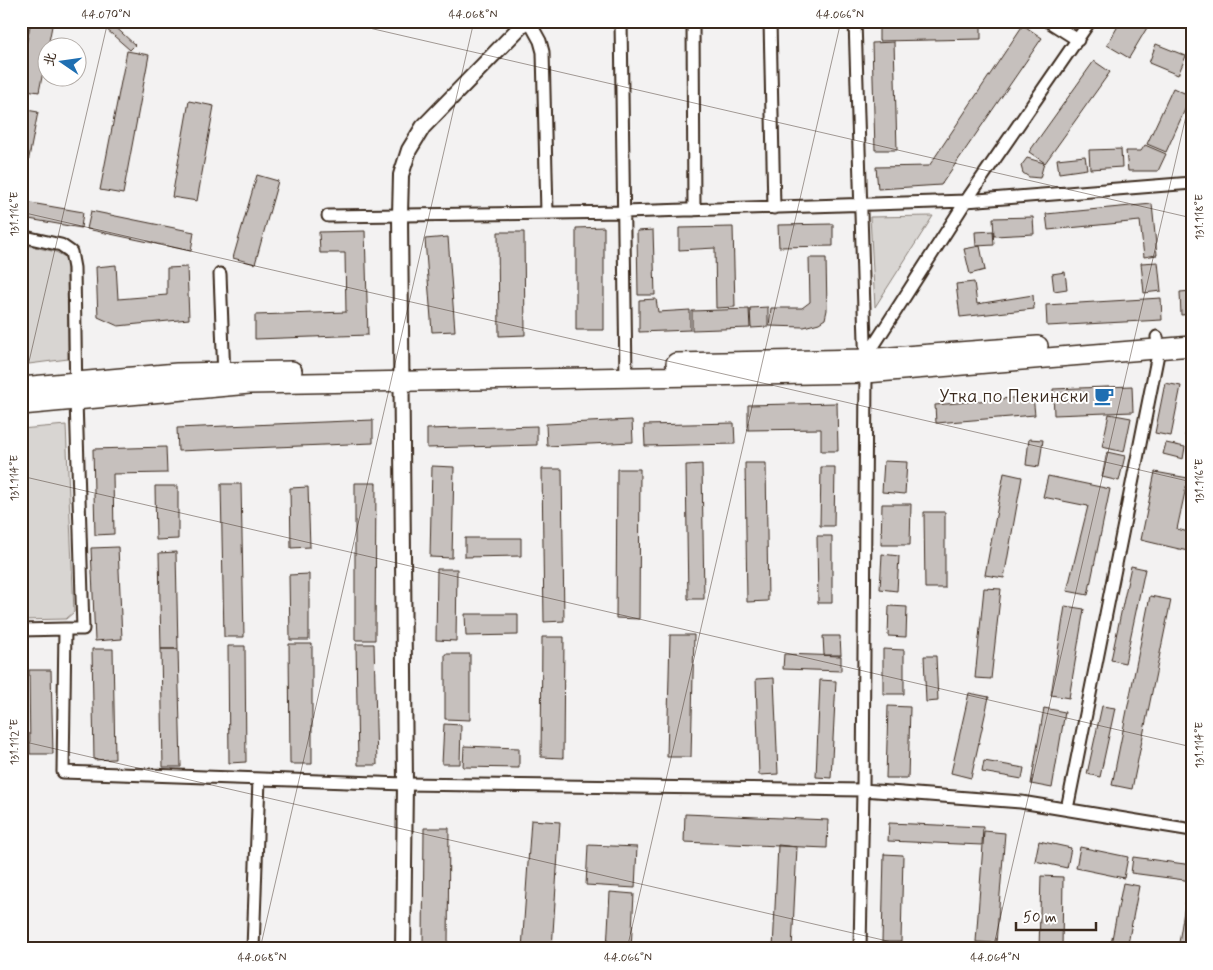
<svg xmlns="http://www.w3.org/2000/svg" width="1213" height="970" font-family="Mynerve,'LXGW WenKai TC',sans-serif">
	<style>
		.green { fill: #d8d5d2; stroke: #8a8078 }
		.building { fill: #c6c0bd; stroke: #3b2a1e }
		.lines { fill: none; stroke-linecap: round; stroke-linejoin: round }
		.minor-casing { stroke: #3b2a1e; stroke-width: 15 }
		.tertiary-casing { stroke: #3b2a1e; stroke-width: 18 }
		.trunk-casing { stroke: #3b2a1e; stroke-width: 22 }
		.minor { stroke: #fff; stroke-width: 11 }
		.tertiary { stroke: #fff; stroke-width: 14 }
		.trunk { stroke: #fff; stroke-width: 19 }
		.ticks { fill: none; stroke: #3b2a1e; stroke-width: 1; stroke-opacity: 0.45 }
		.labels { text-anchor: middle; stroke-width: 4; stroke-linejoin: round; paint-order: stroke }
		.poi-label { font-size: 18px; fill: #3b2a1e; stroke: #fff; text-anchor: end }
		.neatline { fill: none; stroke: #3b2a1e; stroke-width: 2 }
		.ticks-label { font-size: 12px; text-anchor: middle; fill: #3b2a1e }
	</style>
	<rect width="100%" height="100%" fill="#f3f2f2"/>
	<filter id="ink" filterUnits="userSpaceOnUse"><feTurbulence type="fractalNoise" baseFrequency=".02" numOctaves="2"/><feDisplacementMap in="SourceGraphic" scale="10" xChannelSelector="R" yChannelSelector="G"/><feConvolveMatrix kernelMatrix="1 2 1 2 8 2 1 2 1" color-interpolation-filters="sRGB"/></filter>
	<g filter="url(#ink)">
		<path class="green" d="M933 216 875 307 870 217Z
			M21 244 56 252 65 257 67 265 68 359 21 365Z
			M66 425 74 612 66 619 21 620V429Z"/>
		<path class="building" d="M31 21H53L39 92 21 89V70Z
			M97 21H109L135 45 130 50Z
			M879 21H981V39L879 41Z
			M1121 21H1151L1129 58 1107 45Z
			M1023 25 1042 38 941 185 878 189 876 167 929 166Z
			M894 42 897 150H875L872 43Z
			M1156 44 1186 56 1178 75 1149 63Z
			M127 51 149 55 123 194 100 190Z
			M1094 61 1110 72 1045 163 1029 152Z
			M1173 88 1191 96 1166 152 1147 144Z
			M189 101 214 106 197 201 172 197Z
			M21 109 38 112 21 198Z
			M1145 145 1166 154 1158 171H1128L1126 151H1141Z
			M1121 149 1122 167 1090 169 1089 150Z
			M1085 156 1087 169 1059 173 1057 159Z
			M1027 158 1044 163 1040 178 1029 177 1023 173 1021 166Z
			M257 175 278 181 255 264 233 258Z
			M25 202 83 212 81 228 23 218Z
			M1152 204 1157 255 1144 257 1140 221 1048 230 1046 214Z
			M91 211 194 232 191 251 87 229Z
			M1033 217 1034 234 994 236 993 218Z
			M833 224V246L779 247 778 225Z
			M604 227V330H576V228Z
			M733 227 735 307 716 308 715 248 679 250V228Z
			M653 230 655 295H638L637 231Z
			M365 231 368 335 255 339V315L346 312 345 253H320L319 232Z
			M993 231 994 245 976 246 975 232Z
			M498 232H524L525 335 499 336Z
			M448 237 455 331 432 332 425 239Z
			M980 246 985 270 970 274 964 249Z
			M809 258H826L827 310 825 319 819 323 804 327 769 326 771 308H802L810 302Z
			M1158 262 1161 291 1144 293 1141 263Z
			M116 265 118 299 167 295V268L187 267 189 319 118 326 98 317 96 267Z
			M1065 272 1067 289 1054 291 1052 274Z
			M974 282 977 304 1033 295 1034 309 960 317 956 284Z
			M1192 291V314L1181 315 1180 292Z
			M1161 298 1162 320 1047 326 1046 305Z
			M656 299 658 312 690 310V330L639 332V300Z
			M768 307V327L751 328 750 308Z
			M749 309 750 328 692 330V311Z
			M1165 383 1181 386 1171 436 1155 433Z
			M1132 386 1133 412 1054 415 1053 389Z
			M1033 396 1035 415 936 423 935 405Z
			M1192 400V437L1185 436Z
			M837 403 838 451H821V429L748 430V405Z
			M1109 414 1131 418 1124 452 1102 447Z
			M373 420V443L178 451 177 428Z
			M632 420 633 442 547 446 546 424Z
			M734 423 735 444 645 446 644 425Z
			M537 426V445L427 448V429Z
			M1029 439 1043 440 1039 467 1026 465Z
			M1166 443 1185 447 1183 459 1163 454Z
			M166 447 167 473 113 474 114 534 95 535 93 449Z
			M1107 452 1125 456 1119 481 1102 477Z
			M884 461 907 462 905 494 882 492Z
			M745 463H766L768 601 747 602Z
			M702 464 704 599H688L686 465Z
			M432 466 454 467 452 558 430 557Z
			M821 467H835L834 526H820Z
			M542 469H562L564 621 544 622Z
			M617 469H640L639 619 616 618Z
			M1155 472 1188 478 1177 529 1192 533V552L1141 540Z
			M1004 473 1022 477 1004 578 985 575Z
			M1048 476 1110 489 1088 595 1067 591 1088 506 1043 497Z
			M355 483H376L375 640H355Z
			M221 484H241L244 637H224Z
			M155 486H178V539L156 540Z
			M308 487 310 547 291 548 290 488Z
			M882 504H911L910 545H881Z
			M924 512H945V588H925Z
			M817 536H832V603H818Z
			M465 538H521V556L465 557Z
			M118 547 122 639 95 641 91 548Z
			M176 552 178 649H161L159 553Z
			M882 554 899 556 897 591 880 589Z
			M1131 566 1145 569 1125 663 1111 660Z
			M437 569H457L456 641 436 640Z
			M309 574V640H290L289 575Z
			M984 588 1001 589 991 679 975 678Z
			M1150 596 1171 600 1132 789 1112 785Z
			M889 606 907 607 906 637 888 636Z
			M1065 606 1084 609 1069 698 1051 695Z
			M465 614H518V635L466 636Z
			M670 635H694L691 757H667Z
			M823 636H840L841 655H824Z
			M542 637H564L563 758 541 757Z
			M289 644H312V764H290Z
			M356 644H374L377 765H358Z
			M228 646H245L246 762 229 763Z
			M92 649H113L115 759 94 760Z
			M161 649H178L181 767H163Z
			M883 649 904 650V694H883Z
			M445 654H470V720L445 719Z
			M784 654 841 656V671L783 669Z
			M924 656H936L938 701 926 702Z
			M29 670H51L53 754H30Z
			M774 678 778 774 759 775 756 679Z
			M820 680 836 681 831 778 816 777Z
			M969 693 989 697 971 778 951 773Z
			M888 706 910 707 908 778H886Z
			M1102 706 1115 708 1100 777 1087 774Z
			M1044 708 1065 712 1052 788 1031 784Z
			M444 724 461 725 460 764H442Z
			M464 746 519 748V768L463 767Z
			M984 761 1024 768 1022 779 982 772Z
			M685 814 828 820 827 848 684 842Z
			M531 820 560 822 552 949H522Z
			M889 823 983 827 982 845 888 841Z
			M424 828H449L448 946H423Z
			M984 831 1005 833 996 943 976 942Z
			M1039 841 1071 848 1067 868 1035 861Z
			M588 845 637 847 635 888 586 885Z
			M778 845 797 847 792 949H773Z
			M1080 847 1128 857 1124 878 1076 868Z
			M884 854 903 855 901 942H882Z
			M1133 857 1192 865V881L1131 873Z
			M1041 876 1063 877 1062 949H1039Z
			M1123 883 1139 886 1127 949H1110Z
			M1188 886 1192 887V949H1178Z
			M610 892 634 894 631 949H607Z
			M61 946H78V949H61Z
			M97 946 111 947V949H97Z
			M913 947 957 949H913Z"/>
		<g class="lines">
			<defs>
				<path id="minor" d="M529 21 540 41 543 52 547 213
					M621 21 626 377
					M693 21 694 210
					M770 21 774 208
					M855 21 866 373 863 790 860 949
					M1048 21 1078 40
					M328 216 624 212 966 201 1192 183
					M21 236 61 245 71 252 74 268 76 400 83 629H65L63 772 405 784 863 790 1021 802 1192 830
					M220 274 224 377
					M865 359 966 201 1090 21
					M21 630 65 629
					M1067 809 1159 349 1157 337
					M253 949 259 779"/>
				<path id="tertiary" d="M403 949 405 784 400 215 401 175 409 150 423 127 526 21"/>
				<path id="trunk" d="M676 363 865 359 1038 346
					M21 387 177 373 292 371
					M21 405 249 384 866 373 1192 346"/>
			</defs>
			<use href="#minor" class="minor-casing"/>
			<use href="#tertiary" class="tertiary-casing"/>
			<use href="#trunk" class="trunk-casing"/>
			<use href="#minor" class="minor"/>
			<use href="#tertiary" class="tertiary"/>
			<use href="#trunk" class="trunk"/>
		</g>
	</g>
	<path class="ticks" d="M339 21 1192 218M21 212 1192 482M21 396 108 21M21 476 1192 747M21 741 922 949M260 949 474 21M627 949 841 21M993 949 1192 90"/>
	<defs>
		<symbol id="cafe-bare" viewBox="-9 -9 18 18"><path d="M-5.5-4.5H6V0H3Q3 3.5 0 3.5H-2.5Q-5.5 3.5-5.5 0ZM3-3.2v2h1.7v-2ZM-6 4.5H4V6H-6Z" fill="#1f6fb2" stroke="#fff" stroke-width="2.5" paint-order="stroke"/></symbol>
	</defs>
	<g fill-rule="evenodd">
		<use href="#cafe-bare" x="1090" y="382" width="28" height="28"/>
	</g>
	<g class="labels">
		<g class="poi-label">
			<text x="1089" y="402">Утка по Пекински</text>
		</g>
	</g>
	<rect width="1213" height="970" fill="none" stroke="#fff" stroke-width="55"/>
	<g transform="translate(62 62) rotate(283)"><circle r="24" fill="#ffffff" stroke="#b1aaa5"/>
	<path d="M0-4L9 19L0 12L-9 19Z" fill="#1f6fb2"/>
	<text y="-8" font-size="14" font-weight="bold" text-anchor="middle" fill="#3b2a1e">北</text>
	</g>
	<path d="M1016 922v8h80v-8" fill="none" stroke="#3b2a1e" stroke-width="2.5"/>
	<text x="1023" y="922" font-size="15" fill="#3b2a1e" stroke="#ffffff" stroke-width="4" paint-order="stroke">50 m</text>
	<rect x="28" y="28" width="1158" height="914" class="neatline"/>
	<g class="ticks-label">
		<text x="106" y="18">44.070°N</text>
		<text x="473" y="18">44.068°N</text>
		<text x="840" y="18">44.066°N</text>
		<text transform="translate(14 214) rotate(-90)" y="4">131.116°E</text>
		<text transform="translate(1199 217) rotate(-90)" y="4">131.118°E</text>
		<text transform="translate(14 478) rotate(-90)" y="4">131.114°E</text>
		<text transform="translate(1199 481) rotate(-90)" y="4">131.116°E</text>
		<text transform="translate(14 742) rotate(-90)" y="4">131.112°E</text>
		<text transform="translate(1199 745) rotate(-90)" y="4">131.114°E</text>
		<text x="262" y="961">44.068°N</text>
		<text x="628" y="961">44.066°N</text>
		<text x="995" y="961">44.064°N</text>
	</g>
</svg>
